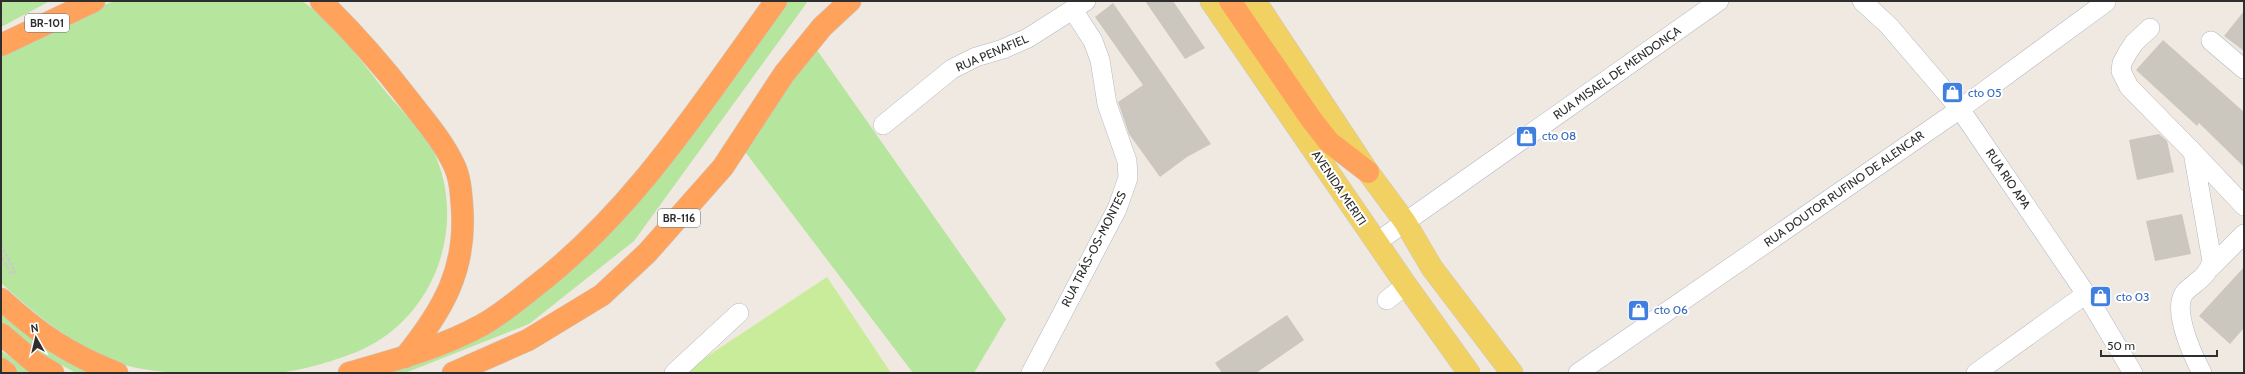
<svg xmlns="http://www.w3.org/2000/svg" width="2245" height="374" font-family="Cabin,sans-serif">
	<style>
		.green { fill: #b6e59e }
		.pitch { fill: #c9ec9a }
		.building { fill: #cbc7bf }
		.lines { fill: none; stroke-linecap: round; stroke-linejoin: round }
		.minor-casing { stroke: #b4b7c1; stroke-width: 20 }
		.major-casing { stroke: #c9c9c9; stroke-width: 23 }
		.highway-casing { stroke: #c9c9c9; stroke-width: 23 }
		.path { stroke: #c9c9c9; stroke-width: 2.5; stroke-dasharray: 3 2; stroke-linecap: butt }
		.minor { stroke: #fff; stroke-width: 19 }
		.major { stroke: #f2d163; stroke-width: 22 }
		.highway { stroke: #ffa35c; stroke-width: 22 }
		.labels { text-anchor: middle; stroke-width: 4; stroke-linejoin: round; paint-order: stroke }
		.shield { fill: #fff; stroke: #6d6d6d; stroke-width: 1 }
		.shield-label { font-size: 11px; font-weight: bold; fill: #2e2e2e }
		.street-label { font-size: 12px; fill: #2e2e2e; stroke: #fff }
		.shop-label { font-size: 12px; fill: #366cbe; stroke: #fff; text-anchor: start }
	</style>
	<rect width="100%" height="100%" fill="#efe9e1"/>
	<path class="green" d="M4 1H50L1 27V3Z
		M115 1H302C336 24 361 61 386 92 398 107 426 135 433 150 468 224 436 316 361 350 338 360 301 371 277 373 259 374 241 373 223 373 190 373 156 374 125 365 77 348 38 317 1 283V53L95 8Z
		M781 1H808L634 241 529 324 405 373H368L452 345 566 267Z
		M812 43 1006 319 974 373H913L743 149Z
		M1 313 96 373H76L40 353 1 323Z
		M1 351 35 373H19L1 361Z"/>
	<path class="pitch" d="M827 277 891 373H682Z"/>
	<path class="building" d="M1145 1H1173L1205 48 1185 59Z
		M1113 3 1211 144 1187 157 1160 177 1129 134 1118 102 1143 85 1095 17Z
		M2244 11V51L2224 36Z
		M2163 40 2244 112V167L2199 123 2197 126 2136 70Z
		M2159 134 2167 141 2174 172 2137 180 2129 140Z
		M2182 214 2191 254 2155 261 2146 221Z
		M2244 267V328L2230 344 2199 316Z
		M1287 315 1304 340 1256 373H1222L1215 363Z"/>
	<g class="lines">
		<defs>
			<path id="minor" d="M1862 1 1889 26 1960 109 2086 294 2133 373
				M2150 28 2134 43 2128 52 2122 63 2121 71 2129 87 2193 152 2212 261C2208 276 2197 281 2186 291 2170 307 2193 356 2202 373
				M2211 41 2244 69
				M883 125 952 69 976 57 1003 49 1028 38 1086 1
				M2193 152 2244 206
				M1377 242 1719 1
				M2210 268 2244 234
				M1387 300 1406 285
				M674 373 739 313
				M1031 373 1117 209 1128 178 1127 161 1107 104 1100 60 1093 41 1073 10
				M1578 373 1960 109 2106 2
				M1976 373 2086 294"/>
			<path id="major" d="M1211 1 1406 285 1469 373
				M1255 1 1368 172 1405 222 1432 268 1512 373"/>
			<path id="highway" d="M321 1C353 32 382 65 409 100 425 121 443 141 454 165 460 177 461 192 462 206 467 268 444 309 405 357
				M1230 1 1311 119 1329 142 1368 172
				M1 45 94 1
				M1 299C38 333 70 355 117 373
				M1 334 34 362 53 373
				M1 369 6 373
				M349 373C394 360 440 348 482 325 500 315 517 301 533 288 634 211 702 103 776 1
				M453 373 528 340 602 295 647 253 723 167 784 74 822 27 850 1"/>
		</defs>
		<use href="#minor" class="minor-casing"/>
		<use href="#major" class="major-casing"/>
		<use href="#highway" class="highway-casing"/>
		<path class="path" d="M1 245 15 272 11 274 1 255"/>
		<use href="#minor" class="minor"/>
		<use href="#major" class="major"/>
		<use href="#highway" class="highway"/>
	</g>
	<defs>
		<symbol id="shop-square" viewBox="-11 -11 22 22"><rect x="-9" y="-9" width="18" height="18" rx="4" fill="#3f7fe0" stroke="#fff"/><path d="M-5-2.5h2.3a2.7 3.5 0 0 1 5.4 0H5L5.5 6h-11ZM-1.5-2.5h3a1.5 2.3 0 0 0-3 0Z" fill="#fff"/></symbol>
	</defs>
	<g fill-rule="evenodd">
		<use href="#shop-square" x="1940" y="80" width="25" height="25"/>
		<use href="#shop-square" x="1514" y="124" width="25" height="25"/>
		<use href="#shop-square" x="2088" y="284" width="25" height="25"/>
		<use href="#shop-square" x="1626" y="298" width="25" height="25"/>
	</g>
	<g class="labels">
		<g class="shield">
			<rect x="25" y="14" width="44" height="18" rx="3"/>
			<rect x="658" y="209" width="42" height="18" rx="3"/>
		</g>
		<g class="shield-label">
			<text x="47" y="27">BR-101</text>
			<text x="679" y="222">BR-116</text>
		</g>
		<g class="street-label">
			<text transform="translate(992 53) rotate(-23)" y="4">RUA PENAFIEL</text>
			<text transform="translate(1617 73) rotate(-35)" y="4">RUA MISAEL DE MENDONÇA</text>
			<text transform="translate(2008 179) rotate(56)" y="4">RUA RIO APA</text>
			<text transform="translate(1339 188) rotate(56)" y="4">AVENIDA MERITI</text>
			<text transform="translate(1844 189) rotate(-35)" y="4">RUA DOUTOR RUFINO DE ALENCAR</text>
			<text transform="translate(1094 249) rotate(-63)" y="4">RUA TRÁS-OS-MONTES</text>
		</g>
		<g class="shop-label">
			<text x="1968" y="97">cto 05</text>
			<text x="1542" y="140">cto 08</text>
			<text x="2116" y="301">cto 03</text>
			<text x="1654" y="314">cto 06</text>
		</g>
	</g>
	<rect width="2245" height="374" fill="none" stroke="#2e2e2e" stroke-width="4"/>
	<g transform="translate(36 338) rotate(352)" stroke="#ffffff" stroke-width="3" paint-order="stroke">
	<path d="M0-3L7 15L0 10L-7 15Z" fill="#2e2e2e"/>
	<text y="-6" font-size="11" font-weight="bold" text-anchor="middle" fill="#2e2e2e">N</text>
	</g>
	<path d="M2101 350v6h116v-6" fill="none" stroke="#2e2e2e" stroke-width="2"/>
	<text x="2107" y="350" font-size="12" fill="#2e2e2e" stroke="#ffffff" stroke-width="3" paint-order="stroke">50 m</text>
</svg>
